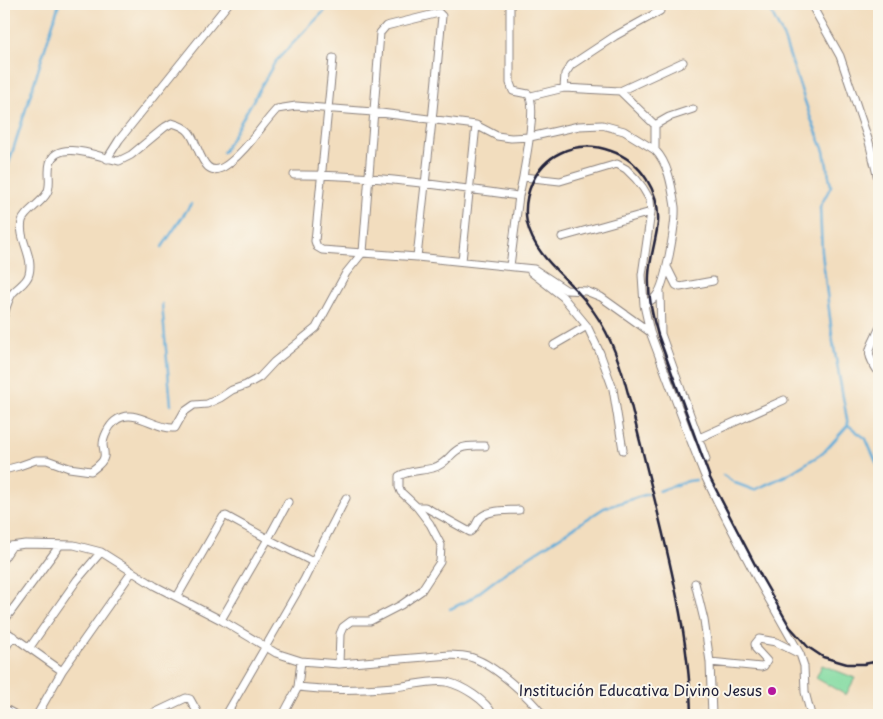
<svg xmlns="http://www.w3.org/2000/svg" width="883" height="719" font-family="'Playpen Sans',sans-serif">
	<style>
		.green { fill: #81daa0; stroke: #527e6e }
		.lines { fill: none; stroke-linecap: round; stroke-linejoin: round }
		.stream { stroke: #60acd8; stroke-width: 2.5 }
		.minor-casing { stroke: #8a807c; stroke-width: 9 }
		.secondary-casing { stroke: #8a807c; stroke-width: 12 }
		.minor { stroke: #fff; stroke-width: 7 }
		.secondary { stroke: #fff; stroke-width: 10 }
		.rail { stroke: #22223b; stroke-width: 2.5 }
		.poi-dot { fill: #b5179e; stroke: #fbf7ec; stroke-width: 2 }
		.labels { text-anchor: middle; stroke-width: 4; stroke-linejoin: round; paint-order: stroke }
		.poi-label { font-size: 15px; fill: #22223b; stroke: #fbf7ec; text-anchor: end }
	</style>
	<rect width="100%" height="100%" fill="#fbf7ec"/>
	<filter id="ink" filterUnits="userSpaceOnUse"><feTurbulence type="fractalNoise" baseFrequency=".02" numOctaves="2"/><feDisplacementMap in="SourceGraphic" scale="10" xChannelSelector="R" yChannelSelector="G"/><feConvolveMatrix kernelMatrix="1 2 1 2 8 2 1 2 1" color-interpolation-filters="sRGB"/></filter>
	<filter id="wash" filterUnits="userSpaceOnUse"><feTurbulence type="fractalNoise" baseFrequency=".0096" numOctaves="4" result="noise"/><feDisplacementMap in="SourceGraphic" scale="20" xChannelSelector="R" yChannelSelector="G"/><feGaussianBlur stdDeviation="1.12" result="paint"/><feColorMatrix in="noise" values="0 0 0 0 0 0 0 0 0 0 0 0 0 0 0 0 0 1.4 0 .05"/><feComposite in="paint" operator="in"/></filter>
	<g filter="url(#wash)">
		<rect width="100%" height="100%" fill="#f2ddbe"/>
		<path class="green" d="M822 665 855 678 846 695 816 678Z"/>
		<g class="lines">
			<path class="stream" d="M767 4 783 36 811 119 824 151 831 186 820 207 822 253 833 342 848 425 866 439 879 469
				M223 153 275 62 331 4
				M4 193 7 169 59 4
				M162 247 191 204
				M162 304 171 405
				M723 475 735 483 754 490 787 475 823 453 848 425
				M879 481 878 510 879 513
				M659 491 688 481 696 480
				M450 609 469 600 510 569 604 508 648 494"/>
		</g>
	</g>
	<g filter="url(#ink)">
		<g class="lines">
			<defs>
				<path id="minor" d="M510 4V83L513 91 528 94C538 104 525 162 523 177L560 181 617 164 626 169 636 179 643 188 650 200 651 212 642 275 644 305 650 332 689 436 704 474 718 503 758 580 800 654 804 666 805 692 811 715
					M811 4 840 56 869 142 879 183
					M333 58 315 241 317 247 322 250 417 257 534 269 566 290 586 291 601 297 650 332
					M564 88 565 74 571 65 615 36 660 11
					M620 91 683 62
					M531 96 564 88 620 91 655 125 669 117 693 109
					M655 150V125
					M107 159 119 140 228 4
					M294 175C369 174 445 186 519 196L523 177
					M562 237 651 212
					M462 261 476 125
					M510 266 519 196
					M667 267 676 285 680 287 713 281
					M531 272 563 297 587 326 600 353 613 389 623 450
					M660 291 661 334 706 459
					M4 315C6 308 8 300 12 294 17 287 27 283 29 274 34 256 18 239 22 221 25 211 41 204 47 193 52 184 47 173 50 163 57 138 101 158 119 161L131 155 165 127 172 123C179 125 185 127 189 132 200 145 202 184 228 164 248 149 260 127 277 109L296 106 373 112 476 125 497 136 511 138 530 137 579 126 602 125 624 131 655 150C669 164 672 188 675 207 676 222 666 285 656 296 653 300 648 302 644 305
					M879 329C869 352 864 351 879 373
					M554 345 587 326
					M699 438 784 400
					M4 470 19 466 36 460H47L69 468 91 471C95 468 103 463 104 457 105 453 103 448 103 445 103 437 109 426 115 421 134 406 155 430 175 428L184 412 194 405 207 404 220 398 232 390 246 385 260 377 274 362 316 328 346 273 363 252 380 33 386 26 439 13 442 16 432 121 417 257
					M417 507H425L470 532C475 529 476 523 479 519 487 509 507 511 519 510
					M4 547 25 544 74 545 101 552 155 586 221 620 276 653 301 661 339 664 450 655C458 656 465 655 473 658 496 666 528 696 543 715
					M4 558 12 546
					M313 562 346 498
					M695 583 704 620 710 662 712 715
					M177 597 223 517 226 516 268 539 288 502
					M221 620 268 539 313 562 304 580 226 715
					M4 621 60 545
					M4 630 62 671 132 572
					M30 647 77 580 101 552
					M4 650 13 636
					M710 662 761 667 764 666 767 661 756 649 755 644 759 639 776 642 800 654
					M339 664 340 634 343 627 351 621H370L401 605 421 591 440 562 441 545 430 524 417 507 401 492 399 487V476C409 470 422 471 433 468 449 463 449 453 461 448 468 445 477 446 485 446
					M298 687C331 691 361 690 394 687 409 686 433 679 447 682 463 686 486 700 493 715
					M37 715 62 671
					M150 715 186 698 190 699 199 715
					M283 715 298 687 301 661"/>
				<path id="secondary" d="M4 710 13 715"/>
			</defs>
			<use href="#minor" class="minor-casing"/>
			<use href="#secondary" class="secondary-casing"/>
			<use href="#minor" class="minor"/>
			<use href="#secondary" class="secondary"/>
			<path class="rail" d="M691 715C689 626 664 539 643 453 632 413 625 369 606 332 598 316 587 302 575 289 556 269 534 252 527 223 522 196 535 165 560 153 576 145 594 145 611 151 641 161 660 192 658 223 656 240 650 257 649 275 648 295 652 316 658 335L710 478 762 578 790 627 808 647 823 657 847 664H864L879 661"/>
		</g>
	</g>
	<circle class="poi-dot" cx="772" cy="691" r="5"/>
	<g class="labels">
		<g class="poi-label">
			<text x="762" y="696">Institución Educativa Divino Jesus</text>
		</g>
	</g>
	<rect width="883" height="719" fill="none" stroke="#fbf7ec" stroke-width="20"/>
</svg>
